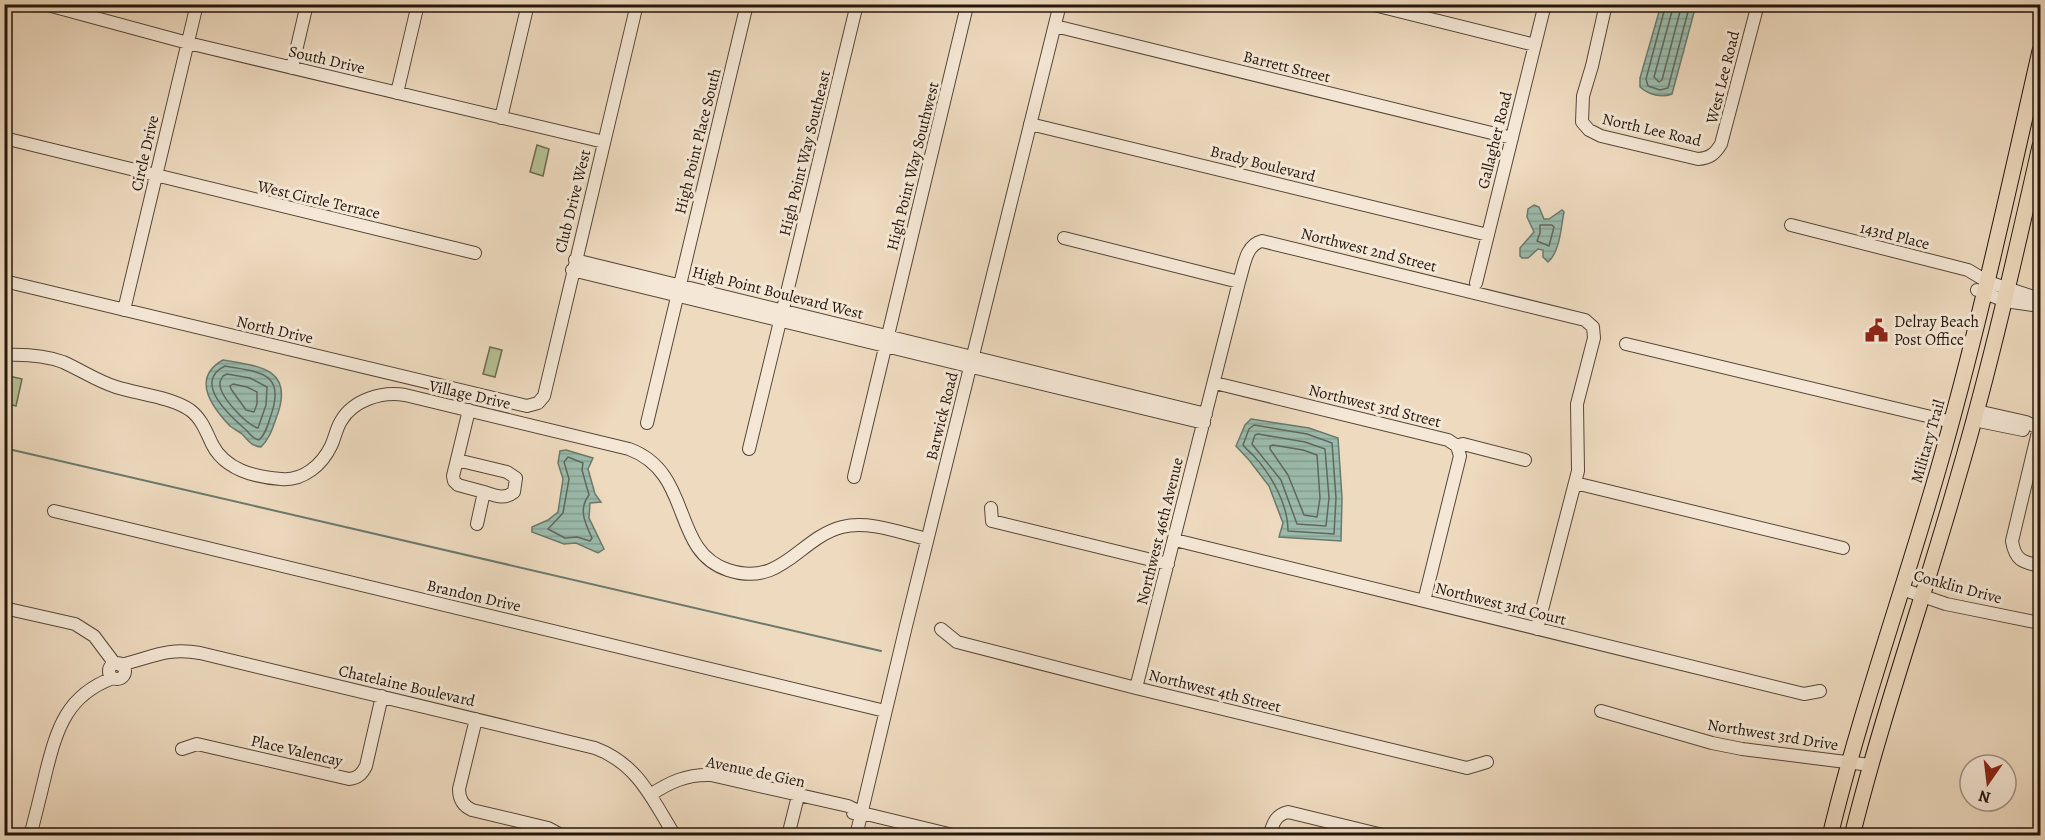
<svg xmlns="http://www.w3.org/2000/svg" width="2045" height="840" font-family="Alegreya,serif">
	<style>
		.grass { fill: #b5c094; stroke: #6c6b50; stroke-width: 1.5 }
		.water { fill: url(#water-rules); stroke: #6b796c; stroke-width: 1.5 }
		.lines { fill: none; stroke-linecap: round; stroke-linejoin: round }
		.shore { stroke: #60685c; stroke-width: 1.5 }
		.stream { stroke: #6b796c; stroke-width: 2 }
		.minor-casing { stroke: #56473a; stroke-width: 14 }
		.major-casing { stroke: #24160d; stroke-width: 17 }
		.minor { stroke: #f4e7d5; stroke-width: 12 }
		.major { stroke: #eedabf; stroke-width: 15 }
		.labels { text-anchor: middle; stroke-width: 6; stroke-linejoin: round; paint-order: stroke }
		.street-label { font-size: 16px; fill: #24160d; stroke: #f4e7d5 }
		.poi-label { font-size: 16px; fill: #24160d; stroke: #f4e7d5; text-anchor: start }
	</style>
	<defs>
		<pattern id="water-rules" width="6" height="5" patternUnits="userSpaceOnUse" patternTransform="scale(1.5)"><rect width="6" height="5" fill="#9bbbac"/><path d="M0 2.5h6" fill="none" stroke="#85a093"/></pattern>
	</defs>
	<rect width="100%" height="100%" fill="#eedabf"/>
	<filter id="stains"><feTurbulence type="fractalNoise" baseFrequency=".00333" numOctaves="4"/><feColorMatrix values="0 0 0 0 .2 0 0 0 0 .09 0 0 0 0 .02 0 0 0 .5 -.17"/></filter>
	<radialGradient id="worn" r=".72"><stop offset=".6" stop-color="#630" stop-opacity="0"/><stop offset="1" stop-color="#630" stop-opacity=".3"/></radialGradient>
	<path class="grass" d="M537 145 549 149 543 176 530 172Z
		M490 347 502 350 495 377 483 374Z
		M9 376 22 379 16 406 5 403Z"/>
	<path class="water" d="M1661 5H1696L1672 94C1662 98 1649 95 1640 87V78Z
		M1534 205 1539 207 1544 219H1549L1562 210 1564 212C1561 227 1560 252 1548 262L1543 257V250L1538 249 1528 258H1522L1520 256V248L1534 232 1527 217 1528 209Z
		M223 360C258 366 293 368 278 413 273 426 271 437 261 447 251 446 248 440 242 434 238 431 234 429 230 426 211 406 191 378 223 360Z
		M1251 419 1309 428 1338 438 1342 498 1341 541 1279 537 1283 523 1269 486 1249 460 1236 446 1245 425Z
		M566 450 593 458 588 469 595 494 601 502 590 503 589 518 604 549 598 553 576 543 564 544 532 532V527L548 520 558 512 563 479 558 463 560 451Z"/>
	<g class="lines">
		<path class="shore" d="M1666 4 1646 79 1648 86 1660 90 1668 88 1690 4
			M1674 4 1654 77 1659 82 1662 80 1682 4
			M1540 225H1552L1554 227 1549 246 1537 241 1540 233Z
			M225 366C259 372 286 372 271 415 268 424 266 434 259 440 252 439 250 433 245 429 230 416 192 382 225 366Z
			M227 374 250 378 267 387 266 405 258 428C247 425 221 398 220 385 219 381 221 380 223 376Z
			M233 384 247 387 257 392V404L254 412 246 410 231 389 230 386Z
			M1254 425 1307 434 1332 443 1336 498 1334 534 1288 531C1288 504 1271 474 1253 455 1250 452 1246 449 1243 445L1249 429Z
			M1258 434 1305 442 1325 449 1329 498 1326 526 1297 524 1281 480 1252 444 1255 435Z
			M1273 445 1303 450 1317 455 1320 498 1317 517 1304 515 1288 475 1270 449V446Z
			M568 457 583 463 582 470 589 495C578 509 585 523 592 538L590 541 577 537 565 538 548 529 563 513 569 479 564 462Z"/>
		<path class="stream" d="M4 448 881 651"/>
		<defs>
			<path id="minor" d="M44 4 188 43 604 142
				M1370 4 1535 45
				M1606 4 1592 66 1583 96 1582 122 1589 130 1601 136 1698 159C1710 158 1715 154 1721 144L1758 4
				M1055 26 1512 138
				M292 68 307 4
				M397 93 418 4
				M2027 108 2040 111
				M501 118 528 4
				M1030 124 1488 235
				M4 138 475 253
				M1791 225 1968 270 1988 282 2040 299
				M1064 238 1239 282
				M575 260 1206 414
				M572 270 1204 423
				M4 281 527 406 538 403 544 396 637 4
				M1476 283 1545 4
				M1977 290 2005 301 2040 306
				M124 310 197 4
				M1626 344 1952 422
				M4 355C25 354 44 355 63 362 81 370 97 381 116 387 138 394 171 397 190 410 201 418 206 431 212 444 225 470 254 477 281 479 303 481 322 465 331 446 335 438 336 429 341 421 353 400 382 391 405 395L629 449C694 473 670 551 728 570 782 588 799 538 842 527 869 520 901 533 927 539
				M1215 383 1448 440 1457 446 1463 444 1525 460
				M469 410 453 476 454 481 458 485 484 492 477 524
				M1977 411 2026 422 2040 429
				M1974 420 2023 430
				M647 423 747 4
				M2039 428 2012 541C2015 560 2022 562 2040 566
				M749 449 857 4
				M457 460 507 472 516 478 514 492C504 500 496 496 484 492
				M854 477 966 10 965 4
				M1575 483 1843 548
				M991 508 992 521 1168 564
				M54 511 885 711
				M1175 540 1804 694 1820 691
				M1902 589 1946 604 2040 623
				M1424 601 1460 456 1457 446
				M4 608 75 624 94 636 115 664
				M941 629 957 642 1136 688 1467 768 1487 762
				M109 671a8 8 0 1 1 16 0a8 8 0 1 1-16 0Z
				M120 665C151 658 166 647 200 653L595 748C638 764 652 799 675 836
				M1136 688 1239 282C1244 267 1245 245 1262 241L1585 320 1593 327 1594 338 1577 404 1578 471 1537 629
				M1601 711 1712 743 1742 749 1870 765
				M476 719 459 789C459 799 463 806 472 810L548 828 563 836
				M182 749 197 744 349 779C358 778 362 774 366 766L382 696
				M650 795C670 782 687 774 711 775L848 806 862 813
				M853 813H862L957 836
				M30 836C36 814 41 793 46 772 57 728 67 695 113 678
				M788 836 798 796
				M856 836 906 626 1060 4
				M1269 836C1273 824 1275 815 1288 812L1387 836"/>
			<path id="major" d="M1830 836C1860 712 1903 592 1938 470 1978 331 2008 191 2040 51
				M1852 836C1882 715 1924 597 1958 477 1990 368 2015 257 2040 146"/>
		</defs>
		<use href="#minor" class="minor-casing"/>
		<use href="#major" class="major-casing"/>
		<use href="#minor" class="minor"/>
		<use href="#major" class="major"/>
	</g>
	<defs>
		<symbol id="civic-bare" viewBox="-9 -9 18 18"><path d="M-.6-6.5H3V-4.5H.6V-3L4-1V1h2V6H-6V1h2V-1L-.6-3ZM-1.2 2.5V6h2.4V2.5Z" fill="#8f2418" stroke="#f4e7d5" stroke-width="2.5" paint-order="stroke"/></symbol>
	</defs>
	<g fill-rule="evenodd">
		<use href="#civic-bare" x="1860" y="314" width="33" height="33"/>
	</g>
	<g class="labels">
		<g class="street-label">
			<text transform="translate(327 59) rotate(13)" y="6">South Drive</text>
			<text transform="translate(1287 66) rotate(14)" y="6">Barrett Street</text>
			<text transform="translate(1722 77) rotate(-76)" y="6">West Lee Road</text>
			<text transform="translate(1652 129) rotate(13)" y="6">North Lee Road</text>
			<text transform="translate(1494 140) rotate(-76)" y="6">Gallagher Road</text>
			<text transform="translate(697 141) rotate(-76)" y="6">High Point Place South</text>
			<text transform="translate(144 153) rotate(-77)" y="6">Circle Drive</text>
			<text transform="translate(804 153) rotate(-76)" y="6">High Point Way Southeast</text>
			<text transform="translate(1263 163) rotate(14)" y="6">Brady Boulevard</text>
			<text transform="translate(912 166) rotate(-76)" y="6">High Point Way Southwest</text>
			<text transform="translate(319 199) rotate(13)" y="6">West Circle Terrace</text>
			<text transform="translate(572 201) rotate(-76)" y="6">Club Drive West</text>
			<text transform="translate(1895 235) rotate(14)" y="6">143rd Place</text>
			<text transform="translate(1369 249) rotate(14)" y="6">Northwest 2nd Street</text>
			<text transform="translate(778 292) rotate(14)" y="6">High Point Boulevard West</text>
			<text transform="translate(275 329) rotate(13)" y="6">North Drive</text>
			<text transform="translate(470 394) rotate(13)" y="6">Village Drive</text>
			<text transform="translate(1375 405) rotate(14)" y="6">Northwest 3rd Street</text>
			<text transform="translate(941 416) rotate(-76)" y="6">Barwick Road</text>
			<text transform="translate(1927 441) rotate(-74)" y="6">Military Trail</text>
			<text transform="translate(1159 531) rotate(-76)" y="6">Northwest 46th Avenue</text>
			<text transform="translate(1958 586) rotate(15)" y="6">Conklin Drive</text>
			<text transform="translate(474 595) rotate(13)" y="6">Brandon Drive</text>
			<text transform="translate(1501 603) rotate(14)" y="6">Northwest 3rd Court</text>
			<text transform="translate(407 685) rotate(13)" y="6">Chatelaine Boulevard</text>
			<text transform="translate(1215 690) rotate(14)" y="6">Northwest 4th Street</text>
			<text transform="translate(1773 734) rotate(9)" y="6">Northwest 3rd Drive</text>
			<text transform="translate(297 750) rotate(13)" y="6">Place Valencay</text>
			<text transform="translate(756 771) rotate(12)" y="6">Avenue de Gien</text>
		</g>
		<g class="poi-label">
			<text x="1894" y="327">Delray Beach<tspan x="1894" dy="18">Post Office</tspan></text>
		</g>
	</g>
	<rect width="2045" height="840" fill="none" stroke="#eedabf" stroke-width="24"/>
	<rect x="6" y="6" width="2033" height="828" fill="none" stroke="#24160d" stroke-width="3"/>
	<rect x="12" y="12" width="2021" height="816" fill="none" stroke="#24160d" stroke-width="1.5"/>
	<g transform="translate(1988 783) rotate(194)"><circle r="28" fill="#f4e7d5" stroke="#a19385" stroke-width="1.5"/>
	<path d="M0-4.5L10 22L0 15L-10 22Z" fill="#8f2418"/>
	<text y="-9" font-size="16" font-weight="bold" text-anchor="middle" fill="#24160d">N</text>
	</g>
	<rect width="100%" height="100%" filter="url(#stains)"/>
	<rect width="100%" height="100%" fill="url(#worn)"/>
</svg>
